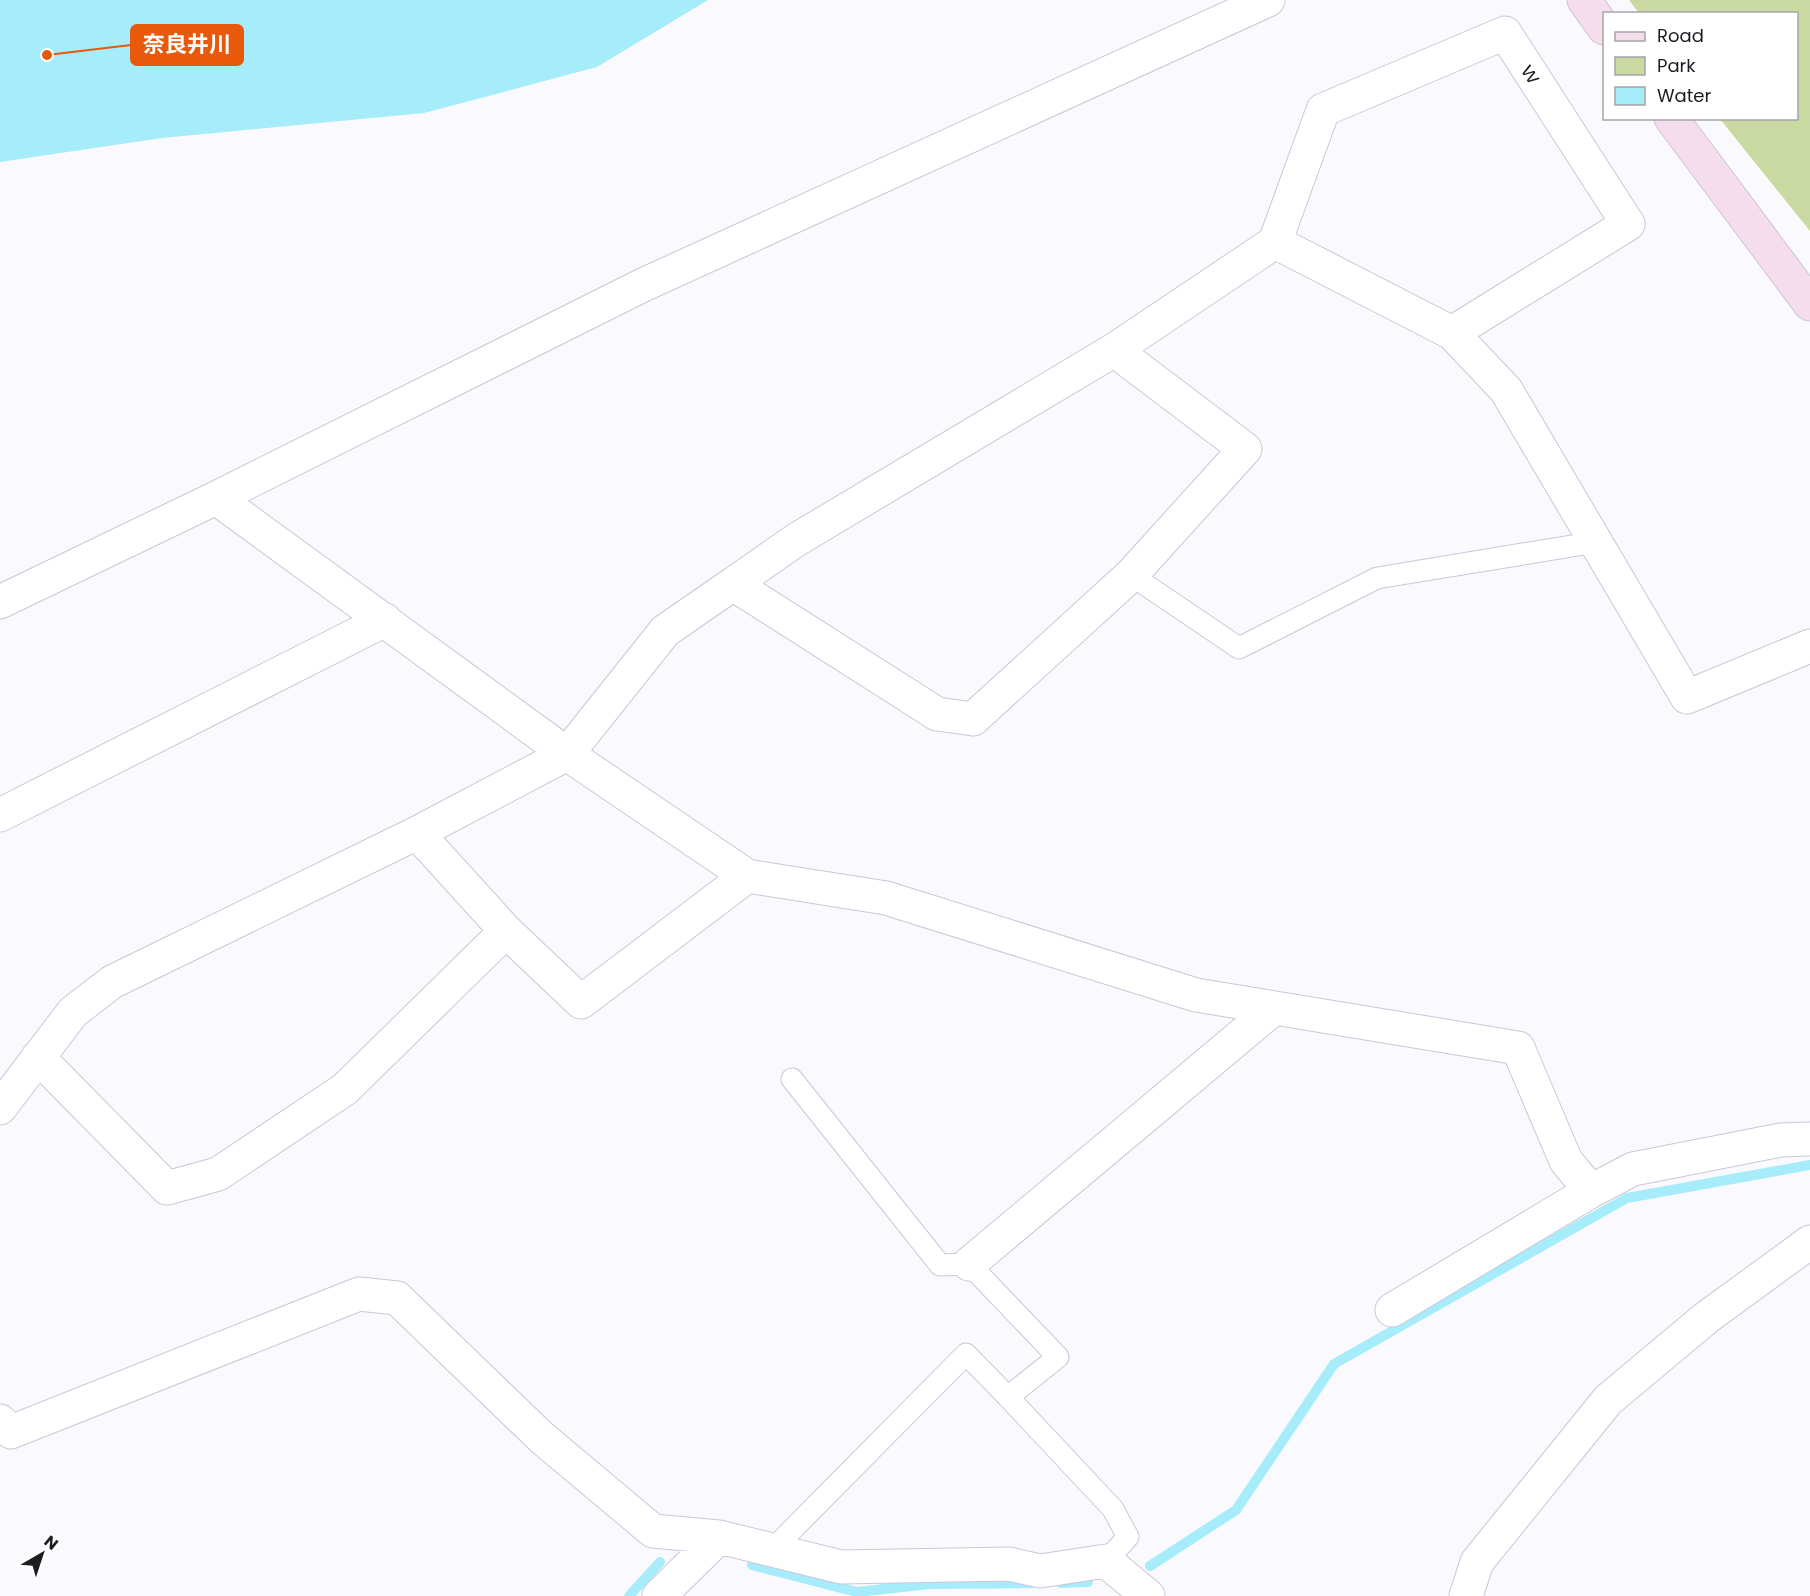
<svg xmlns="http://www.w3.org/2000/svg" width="1810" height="1596" font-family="Poppins,'Noto Sans JP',sans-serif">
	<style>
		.green { fill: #cad8a1 }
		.water { fill: #a6ecfa }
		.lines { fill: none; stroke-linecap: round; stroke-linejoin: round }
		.stream { stroke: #a6ecfa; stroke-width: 10 }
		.lane-casing { stroke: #cbc6d9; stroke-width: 23 }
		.street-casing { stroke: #cbc6d9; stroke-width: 35 }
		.secondary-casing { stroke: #cbc6d9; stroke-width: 35 }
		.lane { stroke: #fff; stroke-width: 21 }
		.street { stroke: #fff; stroke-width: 33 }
		.secondary { stroke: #f5ddec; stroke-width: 33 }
		.labels { text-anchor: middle; stroke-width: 6; stroke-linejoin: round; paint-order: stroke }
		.street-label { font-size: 21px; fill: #1e1c23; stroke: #fff }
		.leader { fill: none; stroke: #e8590c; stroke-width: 2 }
		.callout-dot { fill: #e8590c; stroke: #fff; stroke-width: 2 }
		.callout { fill: #e8590c; stroke: #e8590c; stroke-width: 2 }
		.callout-label { font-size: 22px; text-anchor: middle; font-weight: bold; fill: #fff }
	</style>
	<rect width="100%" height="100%" fill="#faf9fe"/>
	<path class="green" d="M1629 0H1810V231L1720 119 1796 118V14L1639 13Z"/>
	<path class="water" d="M0 0H708L597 67 424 113 162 138 0 162Z"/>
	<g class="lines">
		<path class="stream" d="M752 1565 857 1592 930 1584 1033 1583
			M1150 1566 1236 1510 1334 1364 1627 1198 1810 1165
			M1061 1583 1088 1582
			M629 1596 660 1562"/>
		<defs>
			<path id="lane" d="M1131 575 1239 648 1377 578 1596 542
				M792 1079 940 1265 969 1264 1058 1357 1008 1397 1113 1509 1128 1537 1106 1561
				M772 1550 966 1354 1008 1397"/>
			<path id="street" d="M1275 242 1323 110 1505 33 1628 224 1452 333
				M1275 242 1452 333 1506 390 1687 697 1810 646
				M1114 350 1245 449 1131 575 973 719 937 714 733 584 796 540 1114 350 1275 242
				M216 498 567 754 747 876 886 898 1196 995 1518 1048 1566 1161 1591 1191 1633 1169 1781 1140 1810 1139
				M0 602 216 498 643 285 1268 0
				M0 815 385 620
				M417 833 506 931
				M38 1057 167 1188 218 1174 345 1089 506 931 581 1002 747 876
				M0 1108 73 1012 112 982 417 833 567 754 665 631 733 584
				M969 1264 1274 1008
				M1392 1310 1591 1191
				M0 1421 11 1432 359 1294 397 1298 541 1437 653 1531 719 1537 841 1567 1009 1564 1040 1571 1106 1561 1148 1596
				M659 1596 719 1537
				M1466 1596 1477 1562 1608 1400 1706 1318 1810 1242"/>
			<path id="secondary" d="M1584 0 1604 28
				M1671 118 1810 304"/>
		</defs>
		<use href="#lane" class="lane-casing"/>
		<use href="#street" class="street-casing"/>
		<use href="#secondary" class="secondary-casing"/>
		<use href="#lane" class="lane"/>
		<use href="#street" class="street"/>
		<use href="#secondary" class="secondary"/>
	</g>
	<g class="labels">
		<g class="street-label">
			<text transform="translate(1531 74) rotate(57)" y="7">ｗ</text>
		</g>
	</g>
	<path class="leader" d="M47 55L131 45"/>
	<circle class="callout-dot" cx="47" cy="55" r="6"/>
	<rect class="callout" x="131" y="25" width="112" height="40" rx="6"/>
	<g class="callout-label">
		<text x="187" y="52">奈良井川</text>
	</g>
	<rect x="1603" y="12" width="195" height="108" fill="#ffffff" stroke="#a5a4a7" stroke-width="1.5"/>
	<rect x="1615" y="32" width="30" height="9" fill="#f5ddec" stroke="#a5a4a7" stroke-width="1.5"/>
	<text x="1657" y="42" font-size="18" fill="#1e1c23">Road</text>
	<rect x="1615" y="57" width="30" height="18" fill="#cad8a1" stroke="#a5a4a7" stroke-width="1.5"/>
	<text x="1657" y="72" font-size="18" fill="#1e1c23">Park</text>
	<rect x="1615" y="87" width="30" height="18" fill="#a6ecfa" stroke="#a5a4a7" stroke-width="1.5"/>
	<text x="1657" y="102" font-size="18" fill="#1e1c23">Water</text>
	<g transform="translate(42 1554) rotate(39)" stroke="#ffffff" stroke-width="4.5" paint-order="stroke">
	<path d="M0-4.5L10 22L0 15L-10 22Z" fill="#1e1c23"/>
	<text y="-9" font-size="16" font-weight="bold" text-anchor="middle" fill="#1e1c23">N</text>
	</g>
</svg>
